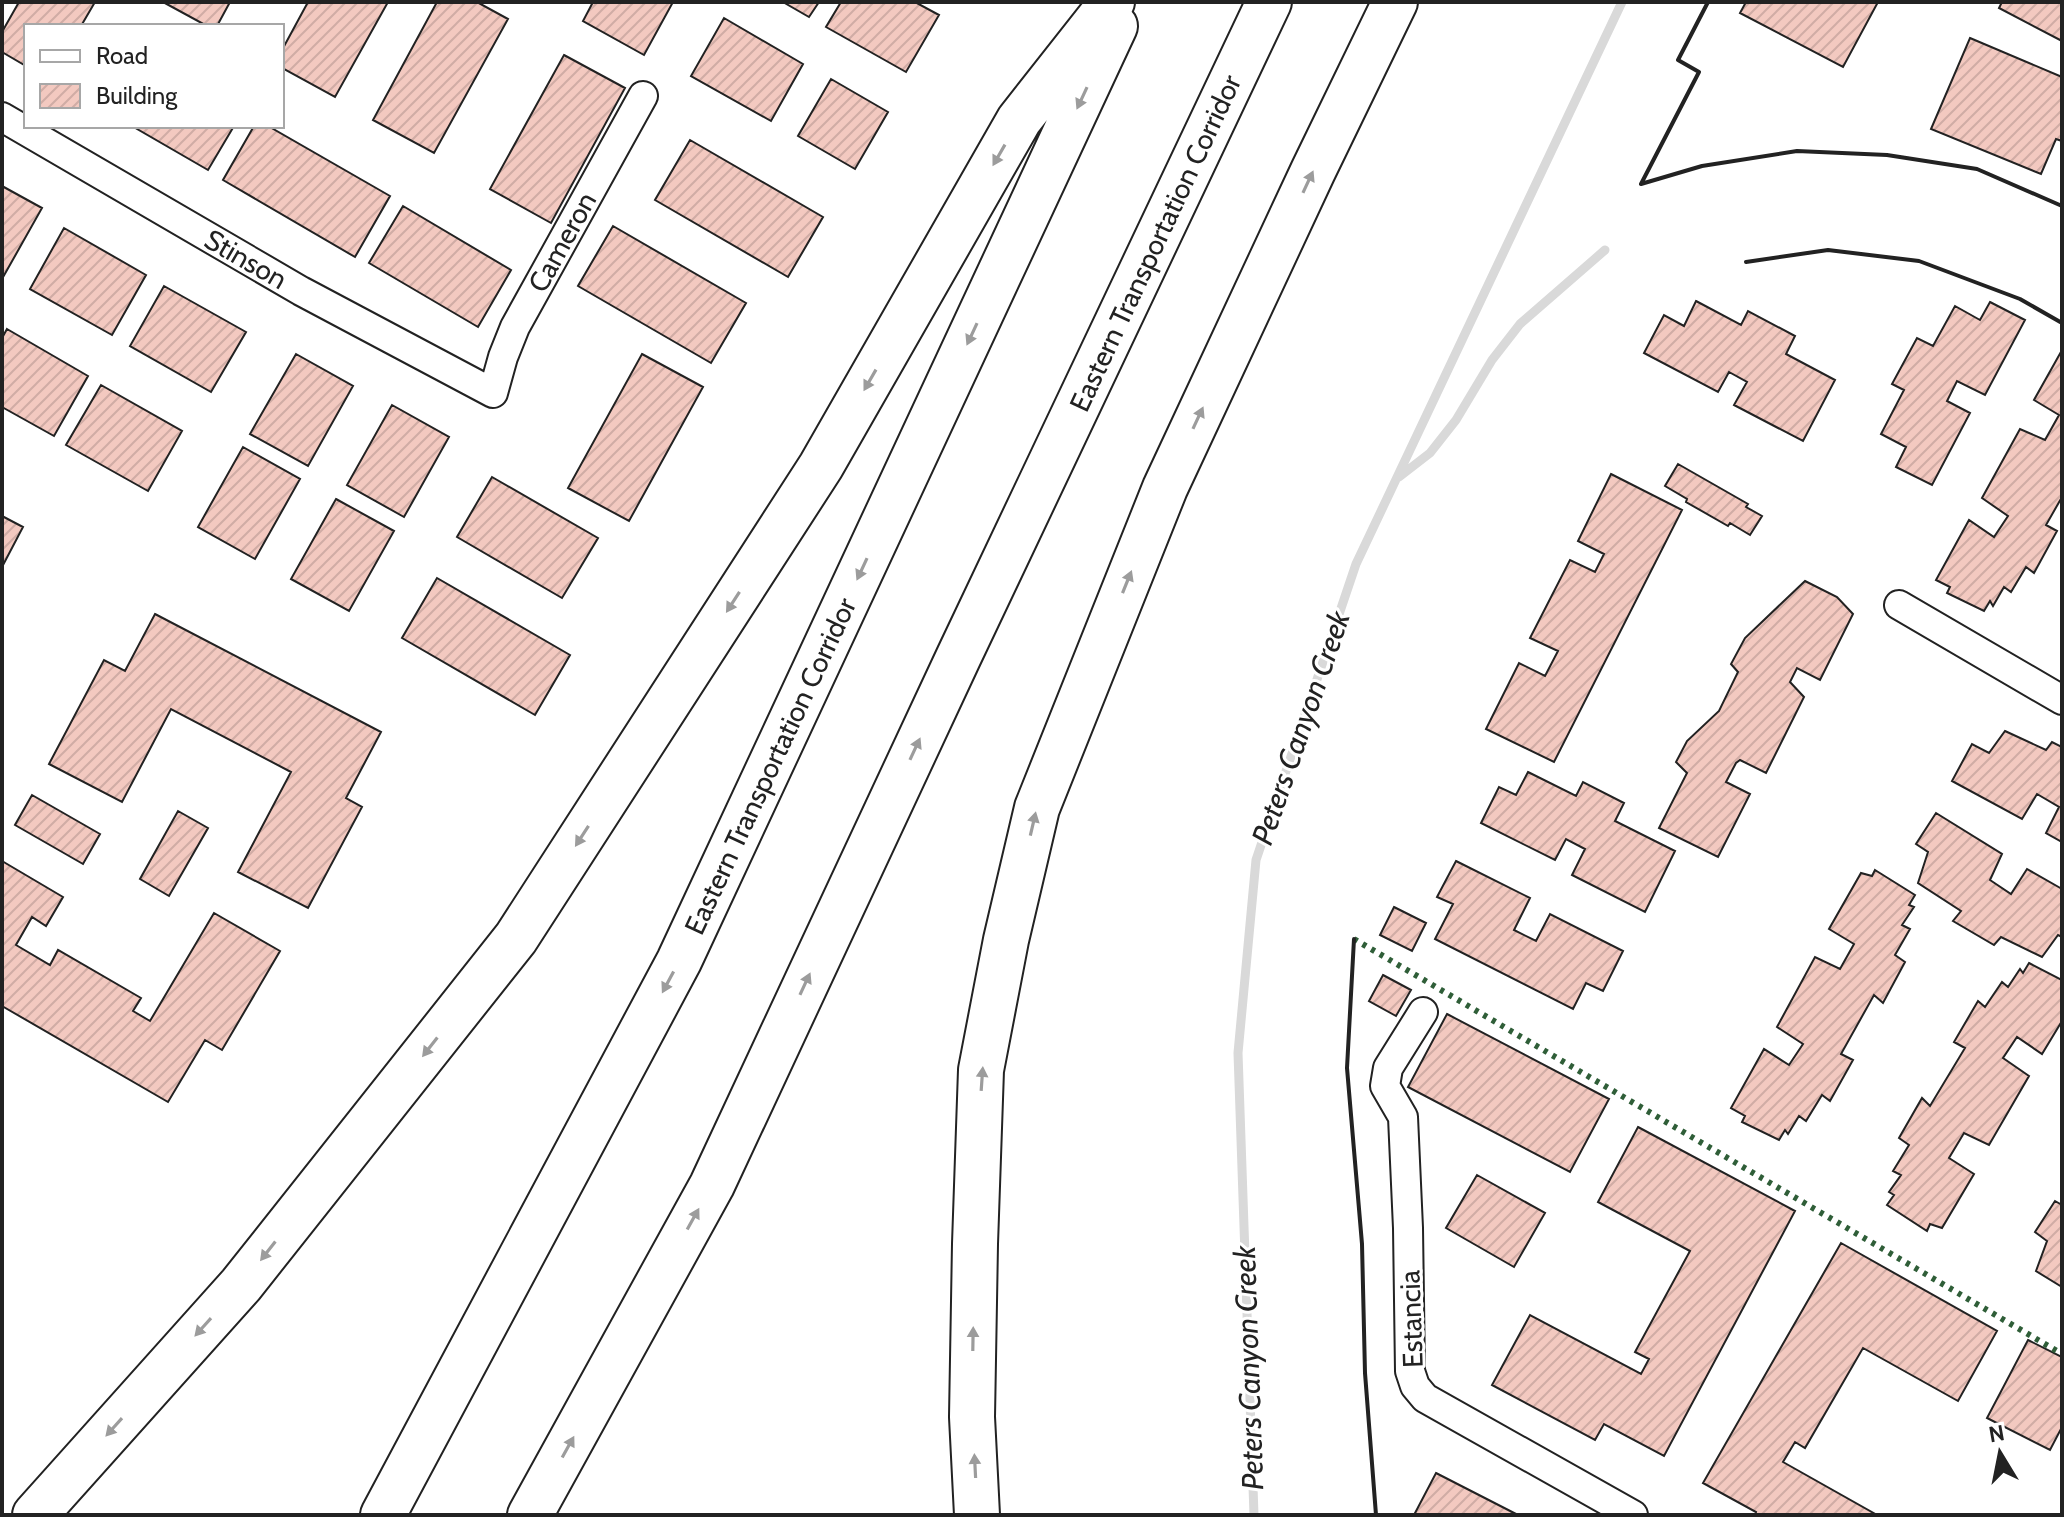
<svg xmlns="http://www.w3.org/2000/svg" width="2064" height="1517" font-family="Cabin,sans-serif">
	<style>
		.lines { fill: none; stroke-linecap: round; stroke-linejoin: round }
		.stream { stroke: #d9d9d9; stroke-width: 9 }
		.building { fill: url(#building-hatch); stroke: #222; stroke-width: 2 }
		.street-casing { stroke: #222; stroke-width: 32 }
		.highway-casing { stroke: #222; stroke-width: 48 }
		.street { stroke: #fff; stroke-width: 28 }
		.highway { stroke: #fff; stroke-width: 44 }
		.hedge { stroke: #2f5e38; stroke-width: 6; stroke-dasharray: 4 6; stroke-linecap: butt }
		.wall { stroke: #222; stroke-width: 4 }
		.oneway { fill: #9c9c9c }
		.labels { text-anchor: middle; stroke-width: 6; stroke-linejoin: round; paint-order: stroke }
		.street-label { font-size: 28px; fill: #222; stroke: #fff }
		.water-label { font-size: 30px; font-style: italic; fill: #222; stroke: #fff }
	</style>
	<defs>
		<pattern id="building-hatch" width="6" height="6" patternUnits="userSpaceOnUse" patternTransform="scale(2)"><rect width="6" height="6" fill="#f3c9c0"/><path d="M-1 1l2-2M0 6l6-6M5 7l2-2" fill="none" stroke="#d0aca5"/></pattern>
	</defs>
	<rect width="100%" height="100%" fill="#fff"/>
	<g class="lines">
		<path class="stream" d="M1399 477 1430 453 1456 420 1492 360 1520 324 1605 250
			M1254 1515 1238 1053 1256 860 1356 564 1622 2"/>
	</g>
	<path class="building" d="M19 2H95L81 26H26V66L2 52V32Z
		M163 2H230L217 26H207Z
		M308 2H388L335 97 282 68V50Z
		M437 2H477L508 19 434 153 373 120Z
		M593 2H673L644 55 583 21Z
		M783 2H819L809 17Z
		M841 2H915L939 15 906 72 826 27Z
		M1746 2H1878L1843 67 1740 13Z
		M2002 2H2062V41L1999 8Z
		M724 18 803 64 771 121 691 76Z
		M1970 38 2062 77V141L2056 139 2041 174 1931 129Z
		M564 55 625 88 551 223 490 189Z
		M831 79 888 112 855 169 798 136Z
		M132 126H234L208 170Z
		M254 126H268L390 196 355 257 223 180Z
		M690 140 823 217 788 277 655 200Z
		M2 186 42 208 2 279Z
		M403 206 511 270 478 327 369 263Z
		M613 226 746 303 711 363 578 286Z
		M64 228 146 275 112 335 30 289Z
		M164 286 246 332 211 392 130 346Z
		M1696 301 1741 325 1748 311 1795 336 1786 354 1835 380 1803 441 1734 405 1747 382 1729 372 1718 392 1644 353 1664 315 1684 326Z
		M1990 302 2025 320 1985 395 1957 381 1947 401 1970 413 1932 485 1896 467 1906 447 1881 434 1904 390 1892 384 1917 338 1933 346 1955 306 1980 320Z
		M7 329 88 376 54 436 2 407V338Z
		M2062 350V497L2046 525 2057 531 2034 573 2026 567 2011 592 2004 587 1993 606 1990 601 1984 611 1947 593 1950 587 1936 580 1969 520 1994 537 2008 516 1982 498 2020 429 2045 440 2059 415 2034 400Z
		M296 354 353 386 308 466 250 434Z
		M642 354 703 387 629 521 568 488Z
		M101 385 182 431 148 491 66 445Z
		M392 405 449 437 404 517 347 485Z
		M243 447 300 479 255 559 198 527Z
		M1678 464 1748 504 1746 507 1762 516 1750 535 1730 523 1728 526 1686 502 1687 499 1665 486Z
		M1611 474 1682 510 1554 762 1486 729 1519 663 1545 676 1558 651 1530 638 1570 560 1595 572 1604 554 1578 541Z
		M492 477 598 538 562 598 457 537Z
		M336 499 394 531 349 611 291 579Z
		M2 516 23 527 2 567Z
		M437 578 570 655 535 715 402 638Z
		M1805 581 1837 597 1853 614 1820 680 1797 668 1790 682 1804 697 1766 773 1740 760 1736 763 1726 782 1750 794 1718 857 1659 828 1687 773 1676 762 1687 741 1719 711 1738 672 1731 664 1745 638Z
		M155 614 381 732 346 798 362 807 308 908 238 872 291 772 171 709 122 802 49 764 104 660 125 671Z
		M2005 731 2046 750 2052 742 2062 747V842L2046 833 2059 807 2037 794 2022 819 1952 781 1972 744 1989 753Z
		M1528 772 1576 796 1583 782 1624 803 1615 821 1675 851 1645 912 1572 875 1585 849 1566 839 1555 860 1481 823 1499 787 1516 795Z
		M32 795 100 834 83 864 15 825Z
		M178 811 208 828 169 896 140 879Z
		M1936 813 2002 854 1990 880 2011 894 2027 869 2062 889V937L2058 935 2042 957 2001 937 1994 945 1953 921 1961 911 1918 883 1928 852 1916 844Z
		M2 861 63 897 46 926 32 917 16 945 50 965 58 950 141 998 133 1011 150 1021 214 913 280 951 222 1050 205 1040 168 1102 2 1006Z
		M1456 861 1530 898 1514 930 1536 941 1550 914 1623 951 1603 991 1586 983 1573 1009 1435 939 1453 904 1437 897Z
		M1875 870 1915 895 1909 905 1914 907 1902 925 1910 929 1895 955 1905 962 1883 1003 1874 995 1841 1054 1853 1060 1830 1101 1822 1095 1806 1121 1799 1116 1788 1134 1785 1130 1779 1140 1742 1122 1745 1116 1731 1108 1764 1049 1789 1065 1803 1044 1777 1027 1815 957 1840 969 1854 944 1829 929 1861 873 1872 876Z
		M1394 907 1426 923 1412 951 1380 935Z
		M2029 963 2062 980V1021L2042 1054 2017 1037 2003 1058 2029 1076 1989 1145 1964 1133 1949 1158 1974 1174 1942 1228 1930 1224 1927 1231 1887 1205 1894 1195 1889 1192 1901 1175 1893 1171 1909 1145 1899 1138 1922 1098 1930 1106 1965 1048 1954 1042 1978 1001 1985 1007 2002 982 2008 987 2020 969 2023 973Z
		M1383 975 1411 990 1396 1016 1369 1001Z
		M1447 1014 1609 1099 1570 1172 1408 1087Z
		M1638 1127 1795 1211 1664 1456 1604 1424 1595 1440 1492 1385 1530 1315 1641 1374 1649 1359 1635 1352 1690 1251 1598 1202Z
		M1477 1175 1545 1213 1514 1267 1446 1228Z
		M2055 1201 2062 1205V1287L2036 1271 2047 1241 2035 1232Z
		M1841 1243 1997 1331 1958 1401 1863 1348 1805 1448 1795 1442 1783 1462 1877 1515H1755L1756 1512 1703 1483Z
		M2028 1340 2062 1357V1427L2050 1450 1987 1418Z
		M1436 1473 1518 1515H1414Z"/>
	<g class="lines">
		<defs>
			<path id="street" d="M2 117 301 291 493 393 503 357 515 327 643 96
				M1899 605 2062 700
				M1423 1012 1388 1068 1385 1086 1403 1117 1408 1228 1410 1371 1415 1386 1425 1398 1633 1515"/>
			<path id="highway" d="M35 1515 241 1285 516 938 821 466 1019 120 1112 2
				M383 1515 679 961 1115 26
				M530 1515 712 1185 958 658 1269 2
				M977 1515 972 1417 975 1244 981 1070 1006 940 1037 808 1165 488 1313 171 1395 2"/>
		</defs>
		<use href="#street" class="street-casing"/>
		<use href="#highway" class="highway-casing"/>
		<use href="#street" class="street"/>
		<use href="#highway" class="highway"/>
		<path class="hedge" d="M1354 939 2062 1354"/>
		<path class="wall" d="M1708 2 1678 60 1699 72 1641 184 1702 166 1797 151 1887 155 1977 169 2062 206
			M1746 262 1828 250 1919 261 2020 299 2062 323
			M1354 939 1347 1068 1362 1244 1365 1373 1376 1515"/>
	</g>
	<defs><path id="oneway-solid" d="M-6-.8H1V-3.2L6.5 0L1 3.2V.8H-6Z" transform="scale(2)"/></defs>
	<g class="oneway">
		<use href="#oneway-solid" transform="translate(1082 98) rotate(115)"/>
		<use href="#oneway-solid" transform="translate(999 155) rotate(120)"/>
		<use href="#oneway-solid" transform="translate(1308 182) rotate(-65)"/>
		<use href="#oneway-solid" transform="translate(972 334) rotate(115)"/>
		<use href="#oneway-solid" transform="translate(870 380) rotate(120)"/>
		<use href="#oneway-solid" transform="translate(1198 418) rotate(-65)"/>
		<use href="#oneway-solid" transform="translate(862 569) rotate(115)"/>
		<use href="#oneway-solid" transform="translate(1127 582) rotate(-68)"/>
		<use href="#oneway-solid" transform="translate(733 602) rotate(123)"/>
		<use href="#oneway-solid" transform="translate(915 749) rotate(-65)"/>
		<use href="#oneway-solid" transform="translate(1033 824) rotate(-77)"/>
		<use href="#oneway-solid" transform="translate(582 836) rotate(123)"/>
		<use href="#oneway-solid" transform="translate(668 982) rotate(118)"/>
		<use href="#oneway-solid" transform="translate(805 984) rotate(-65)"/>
		<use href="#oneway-solid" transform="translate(430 1047) rotate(128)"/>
		<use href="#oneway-solid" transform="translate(982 1079) rotate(-86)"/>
		<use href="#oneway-solid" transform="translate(693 1219) rotate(-61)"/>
		<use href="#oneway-solid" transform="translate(268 1251) rotate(128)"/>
		<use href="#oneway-solid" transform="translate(203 1327) rotate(132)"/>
		<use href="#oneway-solid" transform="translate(973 1339) rotate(-89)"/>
		<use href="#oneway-solid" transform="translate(114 1427) rotate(132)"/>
		<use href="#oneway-solid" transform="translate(568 1447) rotate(-61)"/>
		<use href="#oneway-solid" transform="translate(975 1466) rotate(-93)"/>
	</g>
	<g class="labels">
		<g class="street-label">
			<text transform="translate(562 242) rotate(-61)" y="10">Cameron</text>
			<text transform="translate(1155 243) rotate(-65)" y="10">Eastern Transportation Corridor</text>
			<text transform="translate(246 259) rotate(30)" y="10">Stinson</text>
			<text transform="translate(770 766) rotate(-65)" y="10">Eastern Transportation Corridor</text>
			<text transform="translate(1411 1319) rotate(-92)" y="10">Estancia</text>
		</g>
		<g class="water-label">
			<text transform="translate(1301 728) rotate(-71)" y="10">Peters Canyon Creek</text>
			<text transform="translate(1249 1368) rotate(-92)" y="10">Peters Canyon Creek</text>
		</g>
	</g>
	<rect width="2064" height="1517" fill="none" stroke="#222222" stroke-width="8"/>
	<rect x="24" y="24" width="260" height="104" fill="#ffffff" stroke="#a7a7a7" stroke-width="2"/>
	<rect x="40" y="50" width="40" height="12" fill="#ffffff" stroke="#a7a7a7" stroke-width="2"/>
	<text x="96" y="64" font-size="24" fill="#222222">Road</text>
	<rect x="40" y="84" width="40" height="24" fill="url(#building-hatch)" stroke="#a7a7a7" stroke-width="2"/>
	<text x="96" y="104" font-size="24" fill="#222222">Building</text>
	<g transform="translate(2000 1453) rotate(350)" stroke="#ffffff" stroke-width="6" paint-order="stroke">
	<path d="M0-6L14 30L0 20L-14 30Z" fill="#222222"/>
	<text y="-12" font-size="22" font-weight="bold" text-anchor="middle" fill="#222222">N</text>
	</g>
</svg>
